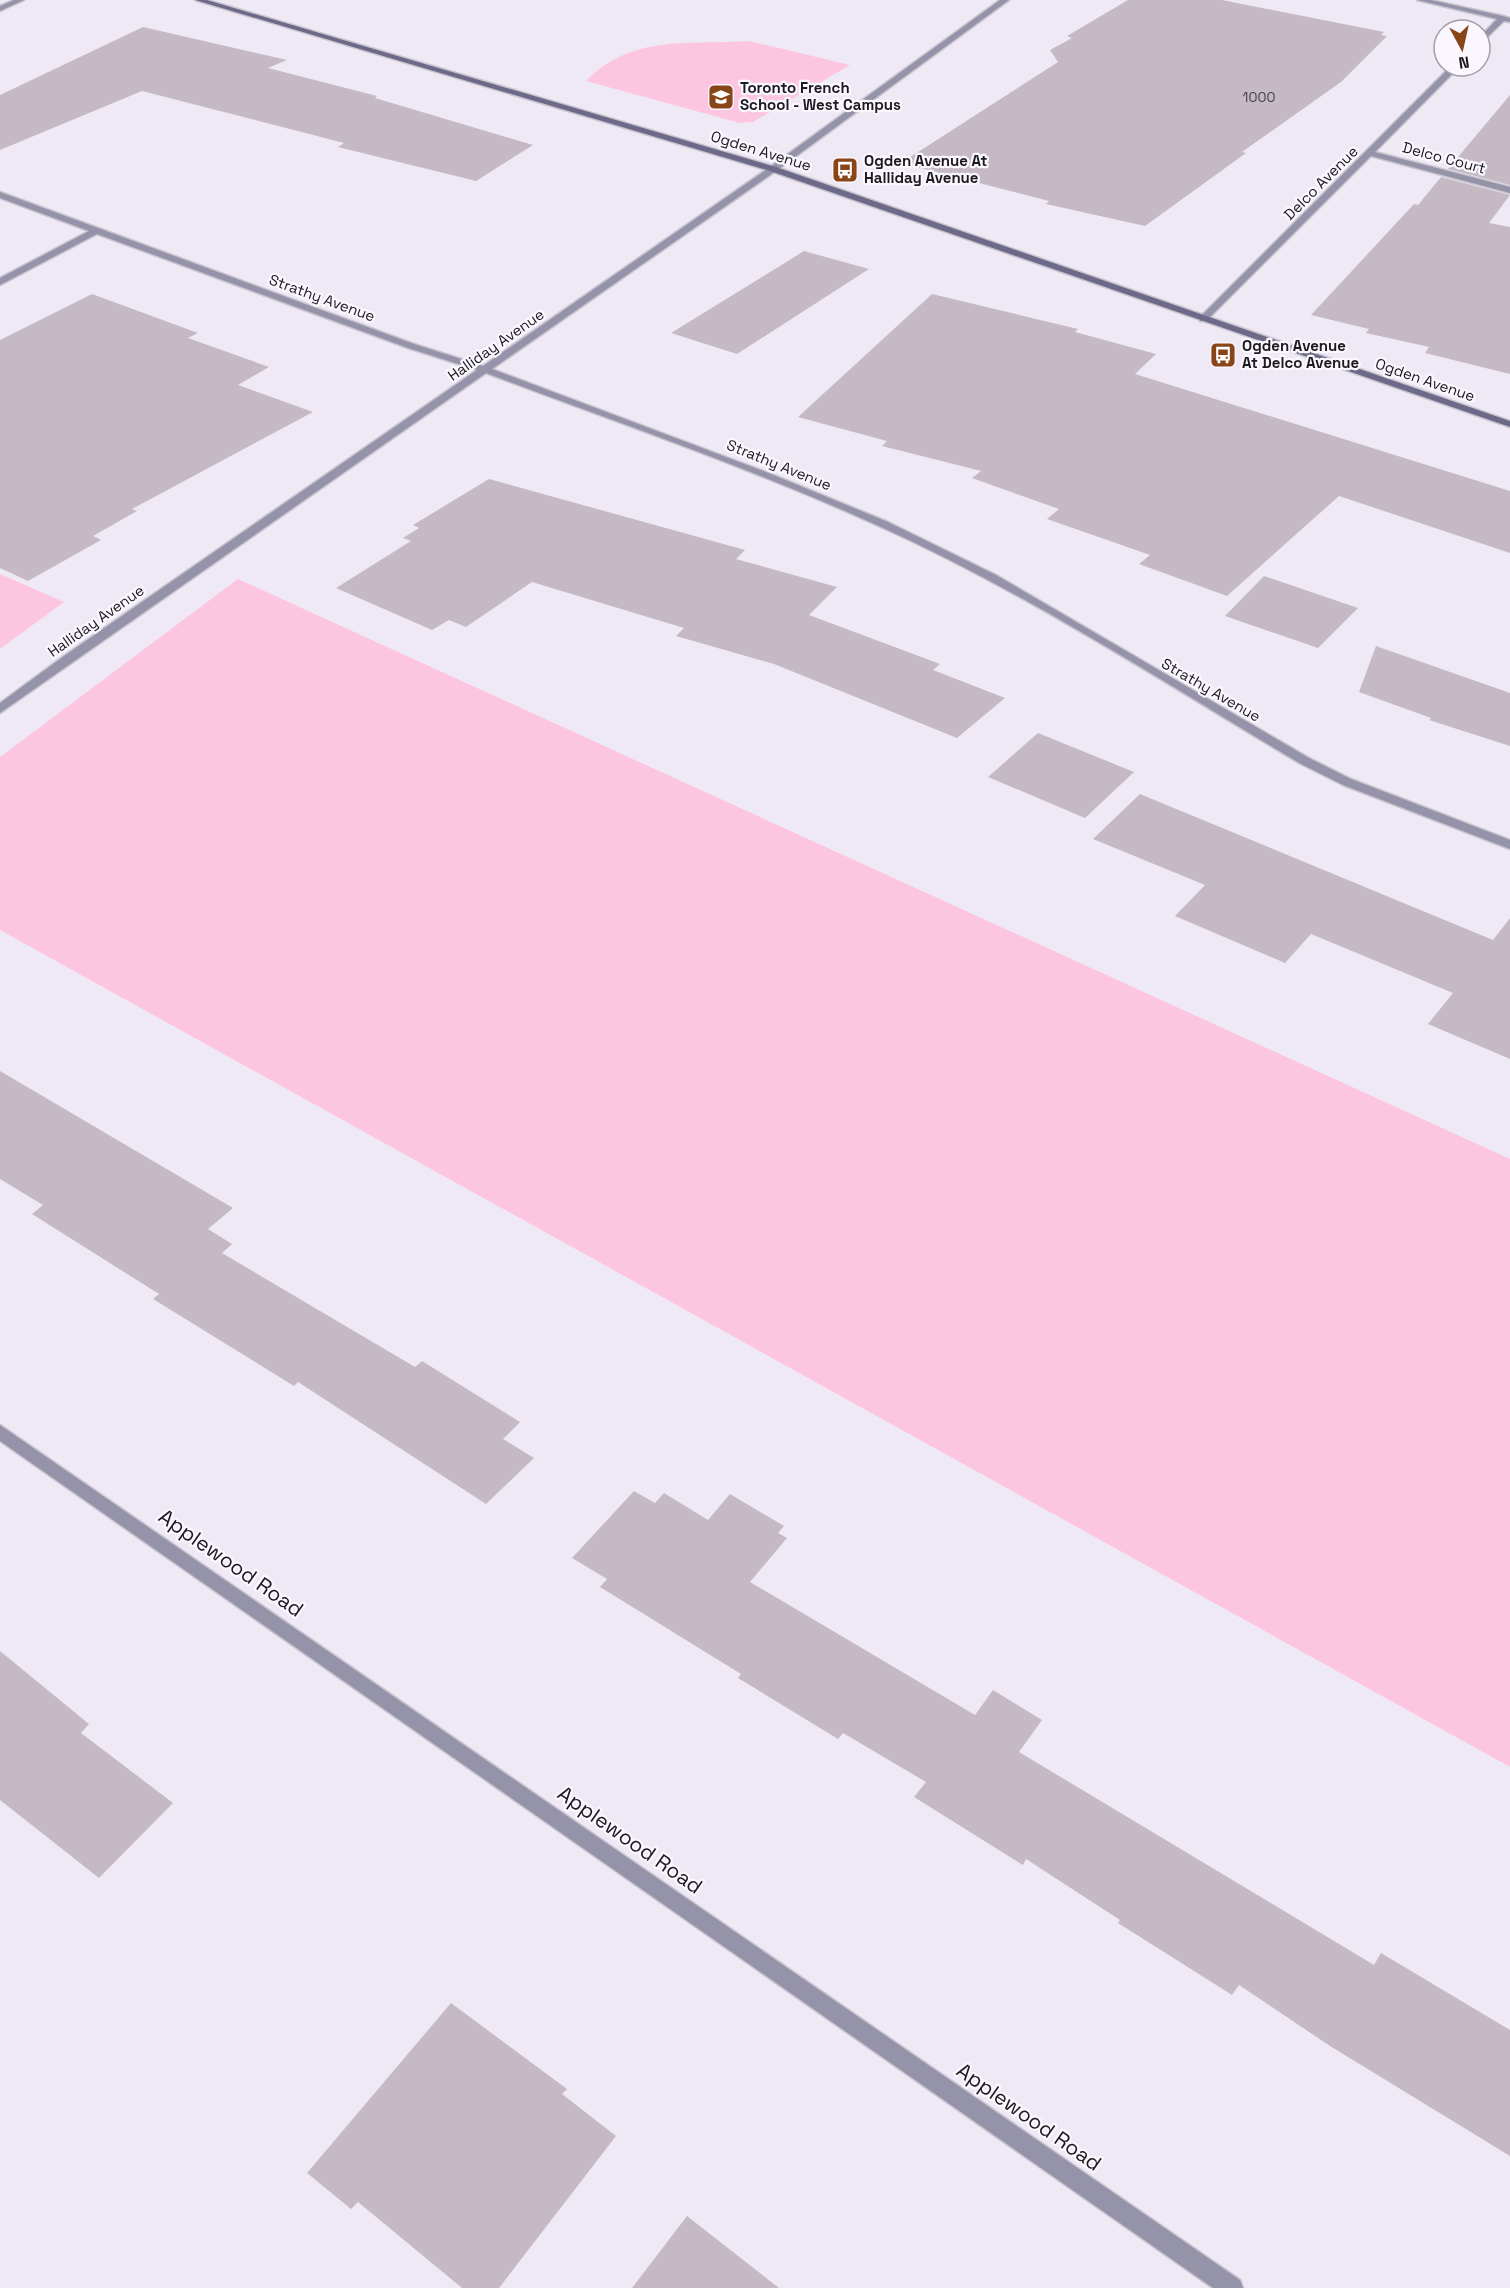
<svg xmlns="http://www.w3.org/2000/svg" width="1510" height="2288" font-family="'Space Grotesk',sans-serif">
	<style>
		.green { fill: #fdc6e0 }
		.building { fill: #c5bac4 }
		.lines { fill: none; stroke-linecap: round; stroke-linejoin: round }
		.street-casing { stroke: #c9c4ce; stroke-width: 3 }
		.secondary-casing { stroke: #c9c4ce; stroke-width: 3 }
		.street { fill: #9593a9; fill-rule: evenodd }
		.secondary { fill: #6c6989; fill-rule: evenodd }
		.labels { text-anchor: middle; stroke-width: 4.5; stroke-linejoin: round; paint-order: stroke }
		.far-number-label { font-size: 14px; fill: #464248 }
		.far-poi-label { font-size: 15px; font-weight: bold; fill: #1c1a1e; stroke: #fbf7ff; text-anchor: start }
		.far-street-label { font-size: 15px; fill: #1c1a1e; stroke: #fbf7ff }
		.near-street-label { font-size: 21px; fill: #1c1a1e; stroke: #fbf7ff }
	</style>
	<rect width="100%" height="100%" fill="#efe9f5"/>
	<path class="green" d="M749 41 850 65 753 122 740 123 586 81C631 34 690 45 749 41Z
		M0 574 64 602 0 649Z
		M238 579 1510 1159V1767L0 930V757Z"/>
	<path class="building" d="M1128 0H1222L1384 32 1381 35 1387 36 1341 82 1242 152 1246 153 1145 226 1046 204 1049 201 901 163 1058 62 1050 50 1072 38 1067 36Z
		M143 27 287 60 268 68 377 96 375 98 533 145 476 181 338 147 344 143 142 91 0 150V95Z
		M1510 95V185L1448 169Z
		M1441 177 1510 195 1489 223 1510 227V374L1425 353 1429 347 1366 333 1369 329 1311 315 1414 204 1418 205Z
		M804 251 869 269 737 354 671 333Z
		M92 294 198 333 188 338 269 367 238 385 313 412 132 509 137 511 93 536 101 540 28 581 0 568V340Z
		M932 294 1078 329 1075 332 1156 354 1135 374 1510 491V553L1339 496 1227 596 1139 564 1150 555 1047 519 1059 509 972 478 981 471 882 446 887 441 798 417Z
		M489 479 745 550 736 559 837 587 809 615 940 664 933 670 1005 698 957 738 774 664 676 636 684 628 532 582 466 627 449 620 432 630 336 588 411 541 403 538 419 528 413 525Z
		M1264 576 1358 608 1318 648 1225 616Z
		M1376 646 1510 693V746L1429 720 1431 718 1359 692Z
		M1038 733 1134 772 1085 818 988 777Z
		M1140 794 1493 940 1510 918V1059L1428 1024 1453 993 1311 934 1285 963 1175 916 1205 885 1093 839Z
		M0 1071 233 1208 208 1229 232 1244 222 1253 415 1367 422 1361 520 1422 503 1439 534 1458 486 1504 298 1382 294 1386 153 1299 159 1294 32 1214 43 1205 0 1179Z
		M634 1491 655 1503 664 1493 708 1520 730 1494 784 1526 778 1533 787 1538 750 1582 975 1715 993 1690 1042 1720 1019 1752 1374 1965 1381 1953 1510 2030V2156L1330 2046 1239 1985 1232 1995 1118 1923 1120 1920 1026 1859 1023 1865 914 1797 926 1782 843 1733 838 1739 738 1678 741 1674 600 1587 607 1579 572 1558Z
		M0 1651 89 1724 81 1733 173 1803 99 1878 0 1800Z
		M451 2003 567 2089 562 2094 616 2136 499 2288H462L358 2202 351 2209 307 2173Z
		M687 2216 779 2288H632Z"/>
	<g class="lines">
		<defs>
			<path id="street" d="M14 0H24L0 11V6Z
				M1000 0H1009L776 171 492 369 771 474 888 522 996 575 1309 758 1351 779 1510 840V849L1343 785 1301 764C1163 682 1027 593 881 527 752 468 618 423 486 373L0 713V703L64 656 477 370 408 348 97 234 0 285V278L89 231 0 198V192L414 344 483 366 770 167Z
				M1417 0H1431L1503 16 1510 18V22L1504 21 1480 44V37L1497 19Z
				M1451 66H1460L1375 152 1510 187V193L1371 156 1206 321H1200V317Z
				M0 1425 1240 2280 1243 2288H1213L0 1441Z"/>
			<path id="secondary" d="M195 0H207L776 167 1510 421V427L770 171Z"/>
		</defs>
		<use href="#street" class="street-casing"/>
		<use href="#secondary" class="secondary-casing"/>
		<use href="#street" class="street"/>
		<use href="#secondary" class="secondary"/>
	</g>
	<defs>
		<symbol id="school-square" viewBox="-11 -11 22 22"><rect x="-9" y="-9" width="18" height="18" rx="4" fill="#884517" stroke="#fbf7ff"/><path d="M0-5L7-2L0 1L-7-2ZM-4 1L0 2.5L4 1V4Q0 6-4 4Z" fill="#fff"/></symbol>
		<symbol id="bus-square" viewBox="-11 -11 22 22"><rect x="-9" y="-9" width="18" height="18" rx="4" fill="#884517" stroke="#fbf7ff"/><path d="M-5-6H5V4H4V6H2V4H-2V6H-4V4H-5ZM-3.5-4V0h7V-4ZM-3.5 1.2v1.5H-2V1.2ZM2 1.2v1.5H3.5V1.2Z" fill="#fff"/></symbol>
	</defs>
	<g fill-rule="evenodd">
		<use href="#school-square" x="706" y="82" width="30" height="30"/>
		<use href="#bus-square" x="830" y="155" width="30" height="30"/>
		<use href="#bus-square" x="1208" y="340" width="30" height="30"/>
	</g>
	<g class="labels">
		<g class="far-number-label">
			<text x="1259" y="102">1000</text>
		</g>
		<g class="far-poi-label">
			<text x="740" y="93">Toronto French<tspan x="740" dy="17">School - West Campus</tspan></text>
			<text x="864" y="166">Ogden Avenue At<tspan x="864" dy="17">Halliday Avenue</tspan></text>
			<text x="1242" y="351">Ogden Avenue<tspan x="1242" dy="17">At Delco Avenue</tspan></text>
		</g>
		<g class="far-street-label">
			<text transform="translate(761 151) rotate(17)" y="5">Ogden Avenue</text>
			<text transform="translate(1444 158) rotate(15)" y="5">Delco Court</text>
			<text transform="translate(1321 183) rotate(-45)" y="5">Delco Avenue</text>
			<text transform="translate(322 298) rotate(20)" y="5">Strathy Avenue</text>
			<text transform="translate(496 345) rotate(-35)" y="5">Halliday Avenue</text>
			<text transform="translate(1425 380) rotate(19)" y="5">Ogden Avenue</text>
			<text transform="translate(779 465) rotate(22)" y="5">Strathy Avenue</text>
			<text transform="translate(96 621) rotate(-35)" y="5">Halliday Avenue</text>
			<text transform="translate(1211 690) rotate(30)" y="5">Strathy Avenue</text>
		</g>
		<g class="near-street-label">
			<text transform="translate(231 1563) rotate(35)" y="7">Applewood Road</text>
			<text transform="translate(630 1840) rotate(35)" y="7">Applewood Road</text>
			<text transform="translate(1029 2117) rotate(35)" y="7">Applewood Road</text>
		</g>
	</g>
	<g transform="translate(1462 48) rotate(172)"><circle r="28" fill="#fbf7ff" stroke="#a29fa5" stroke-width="1.5"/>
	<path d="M0-4.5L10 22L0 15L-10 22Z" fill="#884517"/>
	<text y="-9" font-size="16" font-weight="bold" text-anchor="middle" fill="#1c1a1e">N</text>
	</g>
</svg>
